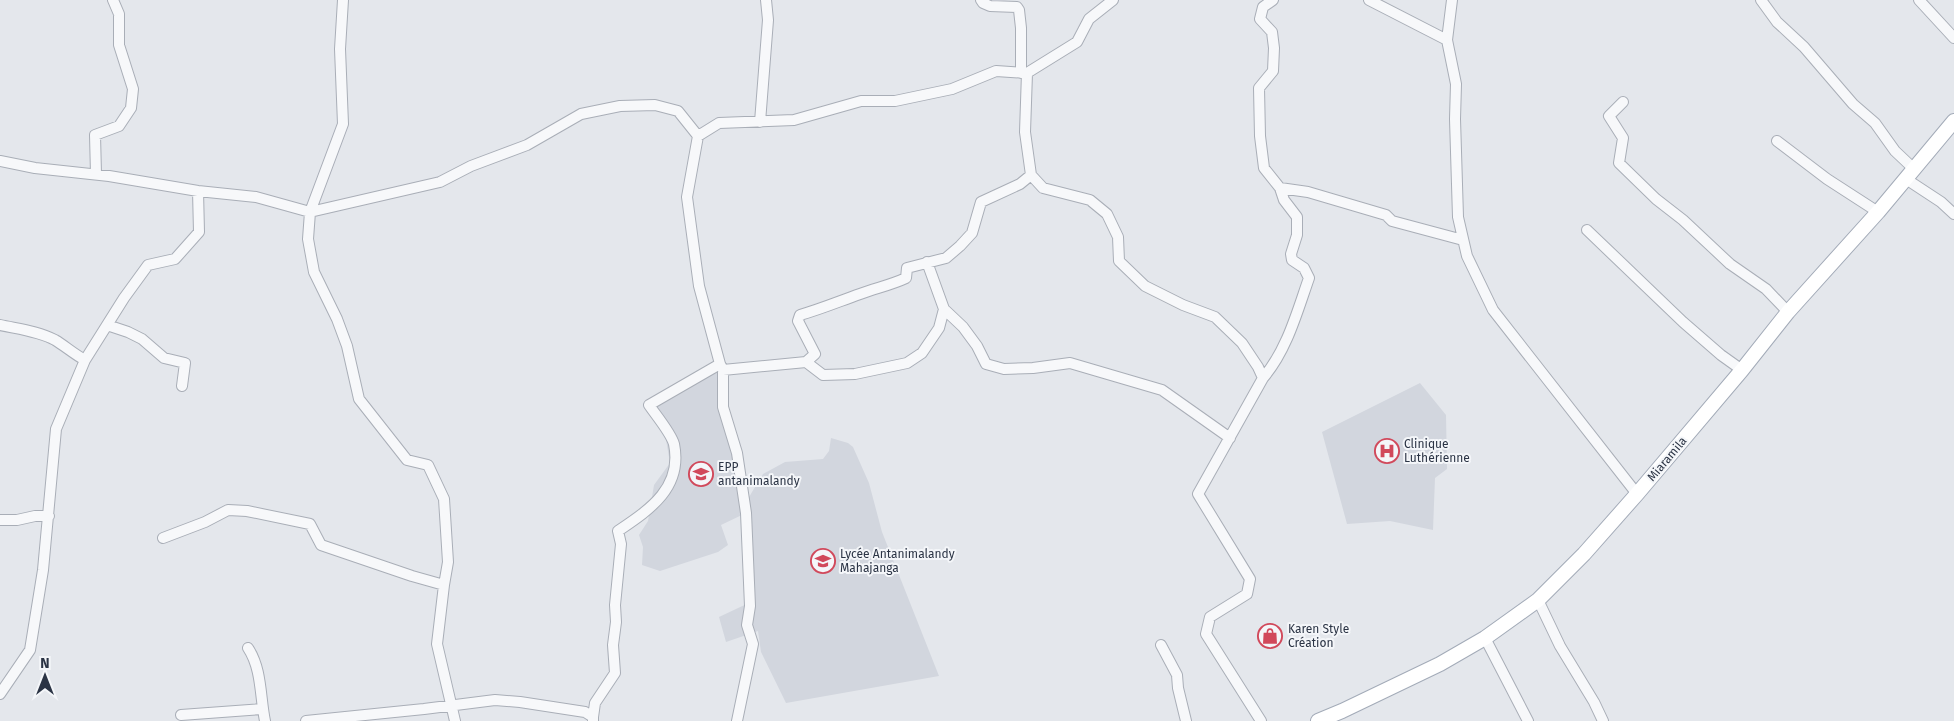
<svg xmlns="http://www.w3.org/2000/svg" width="1954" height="721" font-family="'Fira Sans',sans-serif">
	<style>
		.built { fill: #d2d6de }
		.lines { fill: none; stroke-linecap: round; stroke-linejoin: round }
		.minor-casing { stroke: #a9aeb7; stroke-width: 12 }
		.major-casing { stroke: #a3abb8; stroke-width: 16 }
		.minor { stroke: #f7f8fa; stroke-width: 10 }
		.major { stroke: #fff; stroke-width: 14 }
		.labels { text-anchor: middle; stroke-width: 4; stroke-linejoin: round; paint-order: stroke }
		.poi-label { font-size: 12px; fill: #2b3445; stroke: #f4f6f9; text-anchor: start }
		.street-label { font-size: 12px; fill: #2b3445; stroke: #f4f6f9 }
	</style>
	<rect width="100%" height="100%" fill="#e4e7ec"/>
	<path class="built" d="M723 370V407L746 513 721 525 728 545 718 552 660 571 642 565 643 547 639 535 648 521 654 485 670 463 664 428 651 400 693 377Z
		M1420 383 1446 415 1447 469 1435 478 1433 530 1390 521 1347 524 1322 432Z
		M831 438 848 443 853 447 869 483 882 532 939 676 786 703 761 652 758 631 726 642 719 617 753 601 747 501 752 492 763 474 785 462 823 459 829 451Z"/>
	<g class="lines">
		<defs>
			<path id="minor" d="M343 0 340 49 343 124 310 212 308 239 314 272 337 319 347 346 359 399 407 460 428 465 444 499 448 562 444 585 437 644 455 721
				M981 0 983 3 990 6 1017 7 1019 10 1021 28V73
				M1113 0 1089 19 1077 42 1027 73 1025 132 1031 175 1043 188 1090 200 1107 214 1118 237 1119 261 1145 286 1183 305 1215 317 1242 343 1258 367 1263 378 1198 494 1250 579 1247 594 1210 617 1206 634 1261 721
				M1273 0 1263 7 1260 19 1272 32 1274 48 1273 71 1259 88 1260 136 1264 168 1280 188 1308 192 1386 215 1392 221 1463 240
				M1369 0 1447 40
				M1452 0 1447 40 1456 84 1455 119 1458 217 1467 256 1493 310 1637 494
				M1761 0 1777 22 1804 47 1853 104 1875 123 1895 151 1914 169
				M1919 0 1954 38
				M1623 102 1609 116 1623 138 1619 163 1656 199 1683 220 1730 264 1766 289 1788 312
				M760 122 768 20 766 0
				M698 136 719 123 794 120 861 101H895L952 89 996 71 1027 73
				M1777 141 1827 179 1878 212
				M0 161 35 168 109 176 198 191 256 197 310 212 440 182 471 166 527 145 581 114 620 106 655 105 678 111 698 136 687 197 699 286 720 364 723 370V407L737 453 746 513 750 606 747 625 753 644 737 721
				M96 174 95 135 119 126 131 108 133 89 119 45V14L113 0
				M1906 179 1941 202 1954 214
				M1587 230 1683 322 1721 355 1742 370
				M927 262 944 309 963 327 977 346 986 364 1004 369 1033 368 1070 363 1162 390 1230 438
				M0 325C18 329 38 331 55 340 65 346 74 354 85 360
				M107 325 128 332 142 339 164 358 185 363 182 386
				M806 362 823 375 855 374 907 363 922 353 939 328 944 309
				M723 370 806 362 815 354 798 321 800 315C821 309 840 301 860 294 876 288 891 285 906 278L907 268 946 258 960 246 972 233 981 202 1020 184 1031 175
				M1263 378C1287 350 1297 312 1309 278L1304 268 1292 260 1291 254 1297 235V217L1284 200 1280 188
				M0 520H17L35 516H49
				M163 538 205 522 228 510 247 511 310 524 321 545 412 576 444 585
				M1538 600 1560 646 1594 702 1603 721
				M1485 638 1528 721
				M1161 645 1177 675 1178 688 1186 721
				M248 648C262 669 260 697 265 721
				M0 694 30 650 43 570 56 429 85 360 124 298 148 265 175 259 199 232 198 191
				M181 715 262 709
				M593 717 595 703 615 673 613 645 616 622 615 605 621 544 618 531C649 510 683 488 674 444 671 433 655 414 649 405L720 364
				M306 721 424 709 495 700 520 702 585 712 593 717V721"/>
			<path id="major" d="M1318 721 1342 711 1440 664 1485 638 1538 600 1584 554 1637 494 1742 370 1788 312 1878 212 1954 121"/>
		</defs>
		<use href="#minor" class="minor-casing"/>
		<use href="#major" class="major-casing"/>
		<use href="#minor" class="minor"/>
		<use href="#major" class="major"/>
	</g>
	<defs>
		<symbol id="hospital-ring" viewBox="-11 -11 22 22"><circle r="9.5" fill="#f4f6f9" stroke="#d1495b" stroke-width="1.5"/><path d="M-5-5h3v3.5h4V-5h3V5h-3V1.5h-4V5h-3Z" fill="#d1495b"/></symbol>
		<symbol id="school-ring" viewBox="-11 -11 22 22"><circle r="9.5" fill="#f4f6f9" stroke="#d1495b" stroke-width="1.5"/><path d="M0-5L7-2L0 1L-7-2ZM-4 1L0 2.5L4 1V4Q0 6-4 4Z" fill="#d1495b"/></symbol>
		<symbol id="shop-ring" viewBox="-11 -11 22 22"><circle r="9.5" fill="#f4f6f9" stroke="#d1495b" stroke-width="1.5"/><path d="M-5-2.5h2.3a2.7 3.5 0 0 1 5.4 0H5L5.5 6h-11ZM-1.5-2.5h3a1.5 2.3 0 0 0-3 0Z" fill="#d1495b"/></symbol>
	</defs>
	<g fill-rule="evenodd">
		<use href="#hospital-ring" x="1373" y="437" width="28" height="28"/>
		<use href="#school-ring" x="687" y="460" width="28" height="28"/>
		<use href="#school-ring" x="809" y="547" width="28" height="28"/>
		<use href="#shop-ring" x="1256" y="622" width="28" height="28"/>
	</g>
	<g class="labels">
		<g class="poi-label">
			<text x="1404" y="448">Clinique<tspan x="1404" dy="14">Luthérienne</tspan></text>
			<text x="718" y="471">EPP<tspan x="718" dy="14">antanimalandy</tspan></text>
			<text x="840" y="558">Lycée Antanimalandy<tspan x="840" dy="14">Mahajanga</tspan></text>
			<text x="1288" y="633">Karen Style<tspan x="1288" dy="14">Création</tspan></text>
		</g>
		<g class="street-label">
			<text transform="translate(1667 459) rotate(-50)" y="4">Miaramila</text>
		</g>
	</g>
	<g transform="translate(45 676)" stroke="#f4f6f9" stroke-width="4" paint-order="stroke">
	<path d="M0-4L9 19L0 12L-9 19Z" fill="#2b3445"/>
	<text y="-8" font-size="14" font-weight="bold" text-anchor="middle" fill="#2b3445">N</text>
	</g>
</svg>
